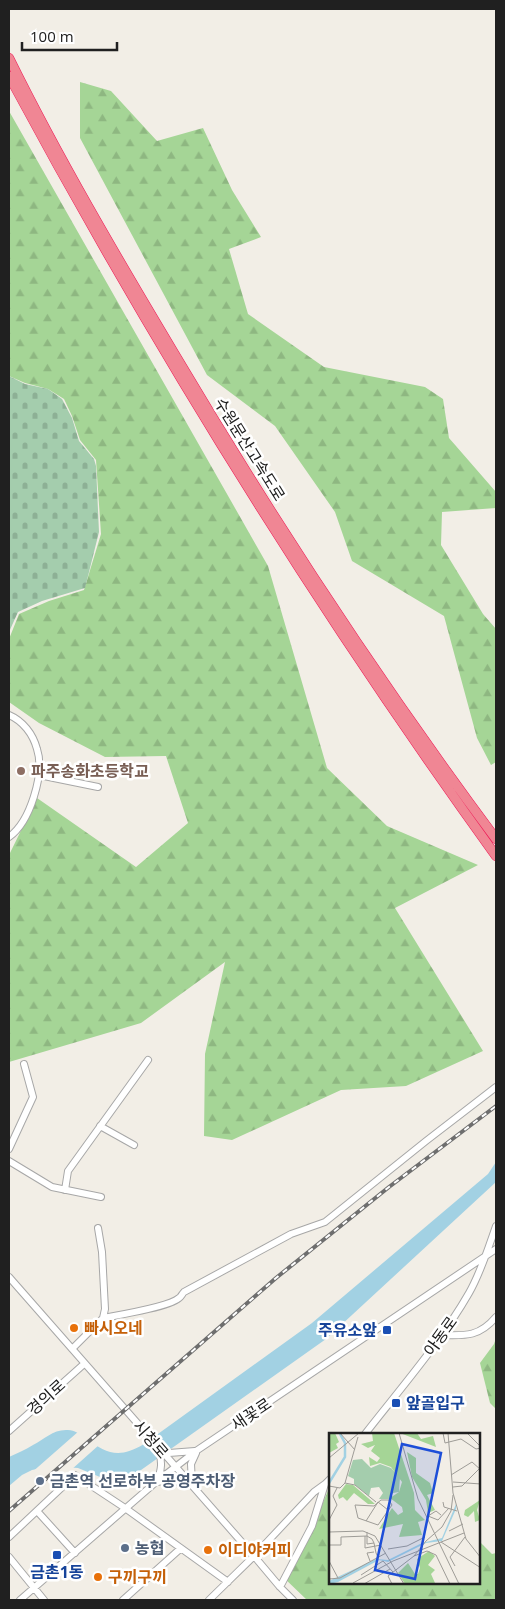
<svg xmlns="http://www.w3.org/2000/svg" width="505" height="1609" font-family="'Open Sans','Noto Sans KR',sans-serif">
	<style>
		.forest { fill: url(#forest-firs) }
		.cemetery { fill: url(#cemetery-stones) }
		.water { fill: #a2d1e3 }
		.pier { fill: #f2eee6 }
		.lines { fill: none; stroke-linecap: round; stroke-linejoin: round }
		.minor-casing { stroke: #a7a7a7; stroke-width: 8 }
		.highway-casing { stroke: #ed1654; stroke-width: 10 }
		.minor { stroke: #fff; stroke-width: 6 }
		.highway { stroke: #f08694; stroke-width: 9 }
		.rail-casing { stroke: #6e6e6e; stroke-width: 4 }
		.rail { stroke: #fff; stroke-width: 2; stroke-dasharray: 5.5; stroke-linecap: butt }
		.education-dot { fill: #8d6e63; stroke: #fff; stroke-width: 2 }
		.food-dot { fill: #e8710a; stroke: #fff; stroke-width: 2 }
		.transit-dot { fill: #1a4fb4; stroke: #fff; stroke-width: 2 }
		.service-dot { fill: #5c6f8a; stroke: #fff; stroke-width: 2 }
		.labels { text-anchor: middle; stroke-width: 5; stroke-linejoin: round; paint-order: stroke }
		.street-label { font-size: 16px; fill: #202020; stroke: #fff }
		.education-label { font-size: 16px; font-weight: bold; fill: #785e54; stroke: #fff; text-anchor: start }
		.food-label { font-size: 16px; font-weight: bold; fill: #c56008; stroke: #fff; text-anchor: start }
		.transit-label { font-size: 16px; font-weight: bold; fill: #164399; stroke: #fff; text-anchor: end }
		.service-label { font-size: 16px; font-weight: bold; fill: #4e5e75; stroke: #fff; text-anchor: start }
		.inset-river { fill: none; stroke: #a2d1e3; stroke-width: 2.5 }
		.inset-road { fill: none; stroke: #9e9c97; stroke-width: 1 }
		.view { fill: #1d4ed8; fill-opacity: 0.15; stroke: #1d4ed8; stroke-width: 2.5 }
		.inset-edge { fill: none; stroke: #202020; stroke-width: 2.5 }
	</style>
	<defs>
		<pattern id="forest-firs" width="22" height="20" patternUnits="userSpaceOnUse" patternTransform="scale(1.25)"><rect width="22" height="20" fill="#a5d596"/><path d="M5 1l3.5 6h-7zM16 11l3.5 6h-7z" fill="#8eb781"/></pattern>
		<pattern id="cemetery-stones" width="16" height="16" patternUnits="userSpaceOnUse" patternTransform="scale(1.25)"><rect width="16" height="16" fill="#a4cdad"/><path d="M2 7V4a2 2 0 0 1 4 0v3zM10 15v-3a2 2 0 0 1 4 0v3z" fill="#8db095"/></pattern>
	</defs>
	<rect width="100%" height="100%" fill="#f2eee6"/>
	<path class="forest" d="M80 82 111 91 157 141 203 128 232 190 261 237 229 249 248 314 324 367 425 387 443 399 449 438 496 492V508L442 512 441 545 483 614 496 629V762L491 765 477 738 444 616 352 561 335 512 275 426 207 375 80 138Z
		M9 111 268 566 327 768 387 826 478 865 395 908 483 1051 406 1086 341 1090 232 1140 204 1136 205 1054 225 962 141 1023 9 1062V855L37 798 136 867 188 823 166 756 105 757 39 723 9 702V639L19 614 49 601 84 590 101 534 96 460 80 440 72 416 64 399 48 389 25 383 9 376Z
		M496 1338V1409L490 1403 480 1363 494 1344Z
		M330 1486V1583H479V1541L492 1554 496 1553V1600H307L282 1576 295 1561 308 1538Z"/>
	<path class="cemetery" d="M9 376 25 384 48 389 62 399 72 418 79 441 94 459 96 466 99 532 85 588 42 601 18 612 9 632Z"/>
	<path class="water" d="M496 1162V1182L326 1339 134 1475 115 1479 100 1477 78 1468 52 1466 32 1470 22 1475 9 1486V1457C17 1453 25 1450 33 1445 45 1439 53 1429 68 1430 75 1430 79 1434 85 1438 107 1454 119 1459 144 1444L312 1323 488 1174Z"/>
	<path class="pier" d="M79 1431 99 1445 71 1470 52 1469 30 1474Z"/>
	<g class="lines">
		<defs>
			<path id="minor" d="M9 715C23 721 33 734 37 749 45 774 30 822 9 837
				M39 775 98 787
				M100 1126 134 1145
				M9 1149 33 1097 24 1064
				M9 1161 52 1187 101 1197
				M65 1190 68 1171 148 1060
				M9 1277 254 1556 280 1587 293 1600
				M103 1318C119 1315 169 1307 179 1298 181 1297 182 1294 184 1292L291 1234 325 1222 426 1141 496 1087
				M442 1335C467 1336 480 1336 496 1317
				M72 1349 103 1318 105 1309 102 1252 98 1228
				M9 1431 84 1364
				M365 1434C400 1389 441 1342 469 1293 481 1272 488 1249 496 1226
				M161 1448 169 1453 195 1451
				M157 1481C162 1469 162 1462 159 1450
				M157 1482 171 1480 191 1485
				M192 1484 191 1464 196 1453
				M37 1511 75 1553
				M9 1537 75 1475 125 1508 228 1582
				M9 1557 44 1600
				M280 1587 312 1526 325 1484
				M20 1600 156 1482 196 1451 496 1249
				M123 1600 180 1549
				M209 1600 254 1556 314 1492 325 1484 330 1479"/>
			<path id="highway" d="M9 58C59 159 116 256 174 353 273 520 380 683 496 839
				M9 76C154 346 316 607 496 856"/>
		</defs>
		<use href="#minor" class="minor-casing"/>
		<use href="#highway" class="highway-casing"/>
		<use href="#minor" class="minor"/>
		<use href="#highway" class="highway"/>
		<defs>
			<path id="rail" d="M9 1511 276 1278 389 1187 496 1106"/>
		</defs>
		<use href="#rail" class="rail-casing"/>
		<use href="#rail" class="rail"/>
	</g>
	<circle class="education-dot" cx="21" cy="771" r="5"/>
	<g class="food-dot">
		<circle cx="74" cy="1328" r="5"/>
		<circle cx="208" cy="1550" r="5"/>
		<circle cx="98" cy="1577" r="5"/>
	</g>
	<g class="transit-dot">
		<rect x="382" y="1325" width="10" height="10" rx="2.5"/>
		<rect x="391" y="1398" width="10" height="10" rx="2.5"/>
		<rect x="52" y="1550" width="10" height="10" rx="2.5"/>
	</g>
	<g class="service-dot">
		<circle cx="40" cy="1481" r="5"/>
		<circle cx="125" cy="1548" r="5"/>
	</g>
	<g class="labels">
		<g class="street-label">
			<text transform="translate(250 449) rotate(58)" y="6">수원문산고속도로</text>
			<text transform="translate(440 1336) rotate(-54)" y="6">아동로</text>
			<text transform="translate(46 1397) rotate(-42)" y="6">경의로</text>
			<text transform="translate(251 1414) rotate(-34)" y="6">새꽃로</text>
			<text transform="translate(151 1439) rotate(49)" y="6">시청로</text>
		</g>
		<g class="education-label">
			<text x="31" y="777">파주송화초등학교</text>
		</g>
		<g class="food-label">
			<text x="84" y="1334">빠시오네</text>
			<text x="218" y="1556">이디야커피</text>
			<text x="108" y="1583">구끼구끼</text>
		</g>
		<g class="transit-label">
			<text x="377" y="1336">주유소앞</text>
			<text x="406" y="1409" text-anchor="start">앞골입구</text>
			<text x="57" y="1578" text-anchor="middle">금촌1동</text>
		</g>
		<g class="service-label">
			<text x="50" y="1487">금촌역 선로하부 공영주차장</text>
			<text x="135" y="1554">농협</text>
		</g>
	</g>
	<g transform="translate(329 1433)">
		<rect width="151" height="151" fill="#f2eee6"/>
		<path d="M0 0H6L10 9 7 11 9 15 0 20ZM43 0H65L85 60 86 77 96 87 89 89 93 102 70 104 74 91 50 96 63 75 69 82 74 79 73 74 61 65 70 59 73 49 62 34 51 30 41 33 40 24 48 29 51 25 42 18 46 12 39 15 32 11 44 8ZM71 0H88L92 6 104 3 107 14ZM78 19 87 25V40L101 50 104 60 98 62 106 77 99 80 97 67 83 44ZM17 51 24 52 46 71H39L25 60 18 68 14 64 10 66 9 62ZM151 67 148 77 151 87 146 89 145 78 139 84 135 82 136 77ZM100 118 106 123 99 132 106 137 102 141 106 150 76 151 69 140 79 130 86 141H89L91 135 88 126Z" fill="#a5d596"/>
		<path d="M33 26 42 35 51 31 62 35 71 44 70 59 64 60 60 66H50L54 60 50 54 42 55 40 63 25 51V46L19 43 24 27Z" fill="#a4cdad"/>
		<path d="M127 71V76L113 108 97 110 59 129 50 127 9 149 0 151V148L47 126 59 127 93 110 113 105Z" fill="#a2d1e3"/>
		<path class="inset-river" d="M0 50 16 24V10L11 1"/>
		<path class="inset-road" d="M11 0 26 17M70 0 89 66 130 151M114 0 116 10 132 6 147 16 152 15M119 0 124 60 137 106 152 125M138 0 150 12M0 25 30 0M122 42 143 29 152 37M124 49 152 51M16 50 26 52 47 69M0 53 11 55 16 50 29 4M124 54 133 53 152 34M52 67H60L63 72 49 92 29 85 26 72 45 73ZM114 69 115 74 128 78M112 82 107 78 99 83 109 87 120 75M0 87 8 72 4 63 8 55M37 88 49 69 59 77M120 98 134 91M0 99 34 98 46 103M36 103V115L52 112M46 103 75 151M112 109 152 135M45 110 38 111V103L43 106 45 110 47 120 49 124M0 112H12V104L38 103V99M59 116 78 113 96 104M85 123 98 118 107 122 121 151M0 128 9 145M41 128 38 120 45 119M126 133 121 124 136 104M32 142 54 128 64 139M0 146 11 145 57 120M24 150 64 128 135 100M35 151 61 136M63 151 59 143 85 123 97 108 113 94 122 78 124 62"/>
		<path class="view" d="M73 11 112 20 86 146 46 137Z"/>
		<rect width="151" height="151" class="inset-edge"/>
	</g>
	<rect width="505" height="1609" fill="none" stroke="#202020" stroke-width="20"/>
	<path d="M22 42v8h95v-8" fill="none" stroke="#202020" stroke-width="2.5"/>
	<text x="30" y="42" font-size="15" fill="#202020" stroke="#ffffff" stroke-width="4" paint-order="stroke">100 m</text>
</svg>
